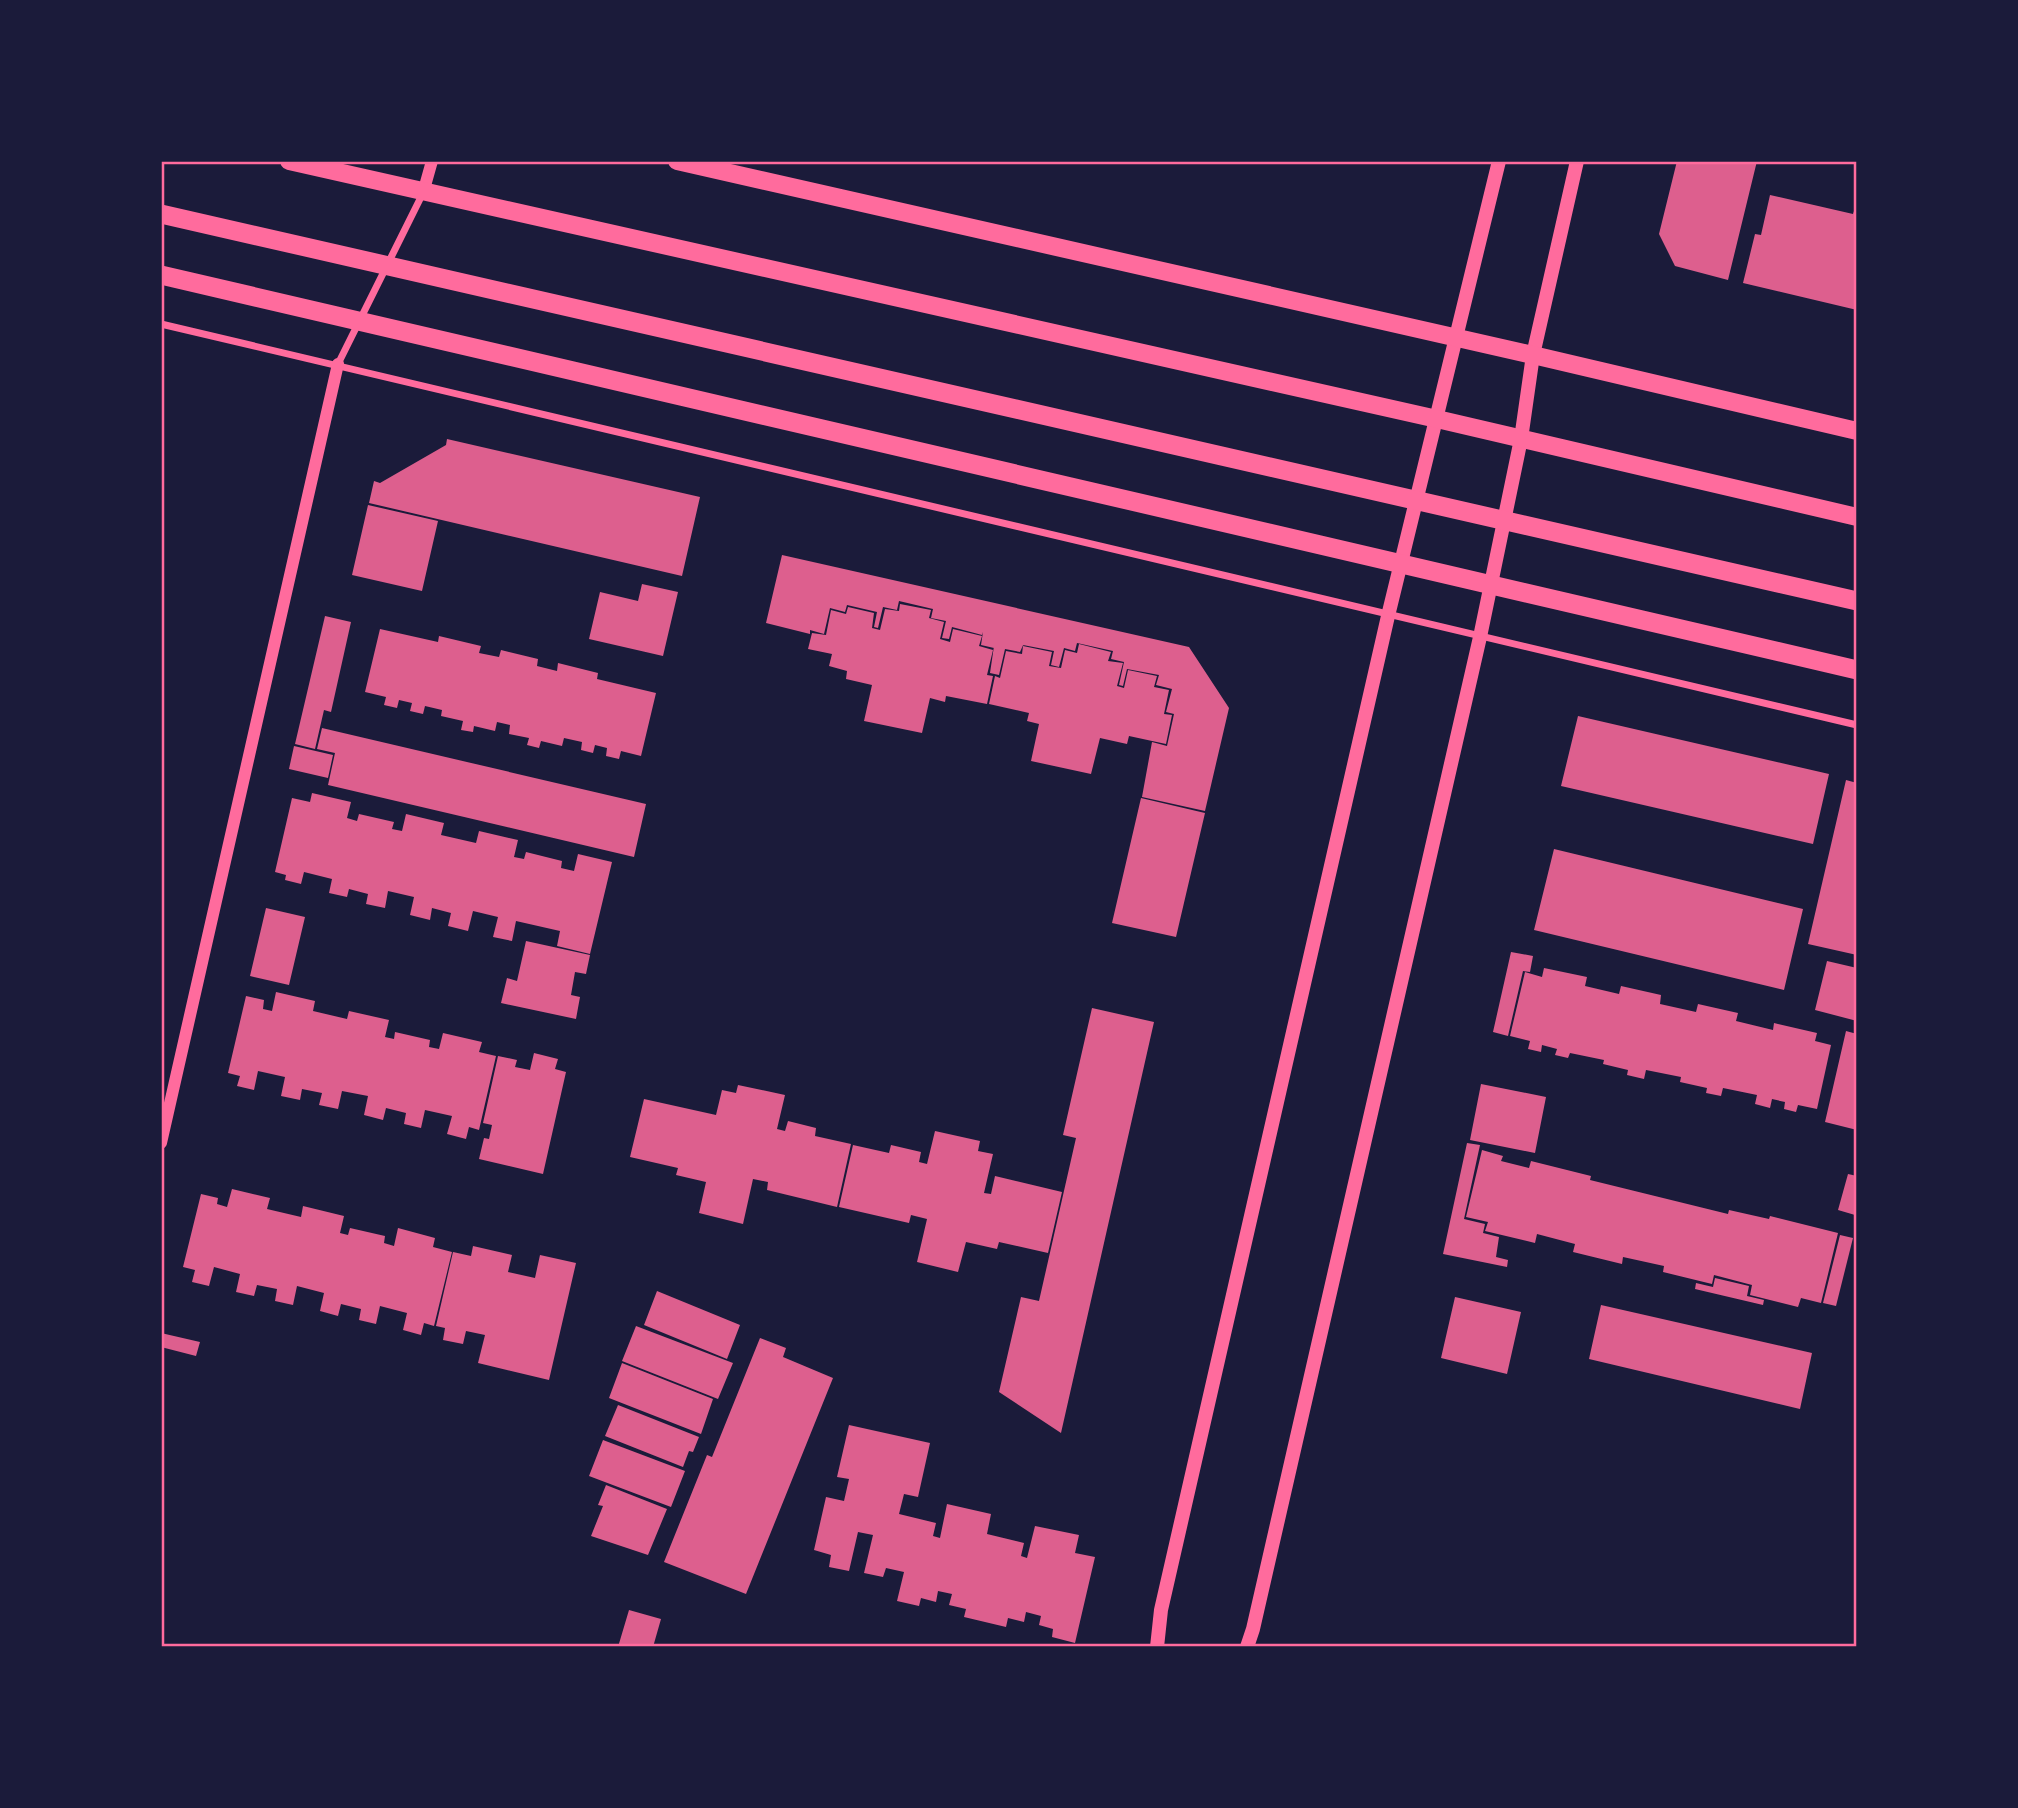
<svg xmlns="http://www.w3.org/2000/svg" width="2018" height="1808" font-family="'DM Sans',sans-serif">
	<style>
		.building { fill: #dd5f8e }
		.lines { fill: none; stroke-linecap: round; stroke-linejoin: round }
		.minor { stroke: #ff6b9d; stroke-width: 7 }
		.tertiary { stroke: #ff6b9d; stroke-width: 12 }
		.secondary { stroke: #ff6b9d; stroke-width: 14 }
		.primary { stroke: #ff6b9d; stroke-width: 18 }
		.trunk { stroke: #ff6b9d; stroke-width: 19 }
		.neatline { fill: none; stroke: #ff6b9d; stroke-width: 2.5 }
	</style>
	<rect width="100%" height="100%" fill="#1b1b3a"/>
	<path class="building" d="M1677 161H1757L1728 280 1675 266 1659 234Z
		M1770 195 1853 214 1857 202V310L1743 283 1755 234 1761 235Z
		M447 439 700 497 682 576 369 503 374 481 380 483 446 445Z
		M368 505 438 521 422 591 352 575Z
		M782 555 1189 647 1229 708 1205 811 1142 797 1152 742 1167 746 1174 714 1166 712 1172 689 1156 685 1159 675 1127 669 1123 686 1119 685 1124 662 1111 659 1113 651 1077 643 1075 651 1064 648 1059 667 1051 665 1054 651 1023 645 1024 643 1020 652 1005 649 999 675 990 673 994 646V648L981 645 983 632 982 635 952 627 949 639 942 638 946 621 931 618 933 609 899 601 897 610 883 607 878 628 874 627 877 612 847 605 845 612 830 608 824 634 810 630V634L766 623Z
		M642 584 678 592 663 656 589 639 600 592 638 601Z
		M900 604 931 610 929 618 944 622 940 639 950 642 953 629 982 636 979 646 993 650 987 675 993 676 987 704 946 696 945 702 930 698 922 733 864 721 872 685 846 679 847 671 829 666 832 654 808 649 812 633 826 635 831 610 846 614 848 607 874 613 872 628 880 630 885 609 899 611Z
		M325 616 351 622 331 712 324 710 315 749 295 744Z
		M380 629 438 642 439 636 481 646 479 653 499 657 501 650 538 659 537 666 557 671 558 663 598 673 597 679 656 693 641 756 621 751 619 759 606 756 607 748 595 745 593 753 581 750 582 742 564 738 562 746 541 741 539 748 527 745 529 738 509 734 510 725 497 722 495 731 474 726 473 732 461 730 463 721 441 716 442 710 425 706 423 714 410 711 412 703 399 700 397 708 384 705 386 697 365 692Z
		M1079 644 1111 652 1108 661 1123 663 1117 686 1124 688 1128 670 1157 676 1154 687 1169 690 1164 714 1172 715 1166 744 1129 736 1127 744 1100 738 1091 774 1031 761 1039 724 1027 721 1029 713 989 704 995 676 1000 678 1006 651 1022 654 1023 646 1052 652 1049 666 1061 668 1065 650 1077 653Z
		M1578 716 1829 774 1813 844 1561 786Z
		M322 728 646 804 634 857 328 785 335 753 317 749Z
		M294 746 333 755 328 778 289 769Z
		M1846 780 1857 783V955L1808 944Z
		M312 793 351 802 347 818 357 821 359 814 394 822 392 829 402 831 406 814 444 823 441 835 476 843 479 831 518 840 514 857 524 859 526 852 562 861 561 868 574 871 578 854 612 862 590 954 557 946 560 931 516 921 512 941 493 937 498 917 473 911 468 931 448 926 451 913 432 908 430 920 410 915 414 897 388 891 385 908 366 904 368 894 349 889 347 897 329 893 332 879 304 872 301 884 285 880 286 875 275 872 292 798 310 802Z
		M1141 798 1205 813 1176 937 1112 923Z
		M1554 849 1803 909 1784 990 1534 930Z
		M266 908 305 917 289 985 250 976Z
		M526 941 590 955 586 974 575 972 571 995 580 997 576 1019 501 1003 507 978 517 981Z
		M1511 952 1533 956 1530 972 1523 971 1508 1036 1493 1032Z
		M1827 961 1857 968V1021L1815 1010Z
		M1544 968 1587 977 1585 986 1619 994 1621 986 1661 995 1660 1004 1696 1012 1698 1004 1738 1013 1736 1021 1773 1030 1774 1023 1817 1033 1815 1041 1831 1045 1817 1109 1798 1105 1796 1112 1784 1109 1785 1102 1772 1099 1770 1108 1755 1104 1757 1095 1723 1088 1721 1096 1706 1093 1707 1088 1680 1082 1681 1077 1646 1070 1644 1079 1627 1075 1628 1070 1603 1064 1604 1060 1570 1053 1568 1058 1555 1055 1557 1049 1542 1045 1541 1052 1528 1049 1530 1041 1510 1036 1525 972 1542 977Z
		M276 992 315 1001 313 1011 347 1019 349 1011 389 1020 385 1037 394 1039 395 1032 430 1040 429 1047 439 1049 443 1033 482 1042 479 1052 496 1056 479 1130 469 1127 466 1139 447 1134 452 1116 425 1110 421 1128 404 1124 406 1113 386 1108 383 1120 364 1115 368 1096 342 1091 338 1109 319 1105 322 1093 302 1089 300 1100 281 1096 285 1077 258 1071 254 1090 237 1086 240 1076 228 1073 246 996 264 1000 263 1009 272 1011Z
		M1092 1008 1154 1022 1061 1433 999 1392 1021 1297 1039 1301 1076 1138 1063 1135Z
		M1846 1031 1857 1034V1130L1825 1122Z
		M534 1053 558 1059 555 1069 566 1072 543 1174 479 1159 484 1138 489 1139 492 1125 483 1123 498 1056 517 1060 515 1067 530 1070Z
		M1481 1084 1546 1097 1535 1153 1470 1140Z
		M738 1085 785 1095 777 1129 785 1131 788 1121 816 1128 815 1136 851 1144 837 1207 767 1190 768 1182 753 1179 743 1224 699 1213 706 1182 676 1175 678 1168 630 1157 644 1099 716 1115 722 1090 736 1093Z
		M935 1131 980 1141 978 1151 993 1154 984 1193 991 1194 995 1176 1062 1192 1048 1253 999 1242 997 1249 966 1242 958 1272 917 1262 927 1219 911 1215 909 1223 839 1207 853 1145 889 1153 891 1145 921 1152 919 1162 927 1164Z
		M1467 1143 1480 1145 1464 1219 1485 1224 1483 1233 1499 1237 1496 1257 1508 1260 1507 1267 1443 1254Z
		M1482 1150 1503 1156 1501 1161 1529 1168 1531 1161 1591 1176 1590 1180 1728 1214 1729 1210 1769 1219 1770 1216 1838 1233 1821 1303 1801 1298 1798 1307 1750 1295 1752 1285 1714 1275 1712 1284 1663 1272 1664 1266 1623 1257 1622 1264 1573 1252 1575 1244 1537 1234 1535 1243 1485 1231 1488 1222 1466 1217Z
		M1848 1174 1857 1176V1207L1855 1215 1838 1210Z
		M232 1189 270 1198 267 1209 301 1217 303 1206 344 1216 340 1233 348 1235 350 1228 385 1236 384 1243 394 1246 398 1228 435 1238 433 1247 452 1252 434 1326 424 1323 421 1335 403 1330 407 1313 380 1306 376 1324 359 1320 361 1309 341 1304 338 1316 320 1311 324 1293 297 1286 293 1305 275 1301 277 1289 257 1285 254 1296 236 1292 240 1274 214 1267 209 1286 192 1282 195 1270 183 1267 201 1194 218 1198 217 1204 227 1207Z
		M1840 1235 1853 1238 1836 1306 1823 1303Z
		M473 1246 512 1255 508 1272 535 1278 540 1255 576 1263 549 1380 478 1363 485 1335 466 1331 463 1344 443 1340 445 1328 436 1326 453 1252 471 1256Z
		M1715 1278 1749 1286 1747 1296 1764 1300 1763 1305 1695 1289 1696 1283 1713 1287Z
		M657 1291 740 1325 727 1359 644 1325Z
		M1455 1297 1521 1312 1507 1374 1441 1358Z
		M1601 1305 1812 1353 1800 1409 1589 1359Z
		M636 1326 733 1363 718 1399 622 1361Z
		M161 1333 200 1342 196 1356 161 1347Z
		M760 1338 786 1348 783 1357 833 1378 746 1594 664 1562 707 1455 712 1457Z
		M622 1363 713 1399 701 1434 609 1398Z
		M618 1405 699 1437 693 1452 689 1451 683 1467 605 1436Z
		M849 1425 930 1443 918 1497 904 1494 899 1514 936 1523 933 1536 940 1538 947 1504 991 1514 987 1534 1024 1543 1021 1556 1027 1558 1035 1526 1079 1535 1075 1553 1095 1557 1075 1643 1052 1637 1053 1629 1039 1625 1041 1616 1026 1612 1024 1622 1008 1618 1006 1627 964 1617 966 1609 949 1605 952 1594 938 1591 936 1602 921 1598 919 1606 897 1601 904 1572 886 1568 883 1577 864 1573 873 1535 858 1532 849 1571 829 1567 831 1555 814 1550 826 1497 844 1501 849 1479 837 1477Z
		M603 1440 685 1471 671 1507 589 1476Z
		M606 1485 667 1509 648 1555 591 1536 603 1506 598 1505Z
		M629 1610 661 1619 653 1647H618Z"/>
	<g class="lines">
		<path class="minor" d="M161 324 1857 725
			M338 364 423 193"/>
		<path class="tertiary" d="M423 193 432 161
			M161 1143 338 364"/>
		<path class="secondary" d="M1157 1647 1161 1610 1388 616 1499 161
			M1247 1647 1253 1629 1480 637 1521 439 1533 355 1577 161"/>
		<path class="primary" d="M289 161 1437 419 1857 517
			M677 161 1533 355 1857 431"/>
		<path class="trunk" d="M161 214 1857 601
			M161 275 1857 670"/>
	</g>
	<rect width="2018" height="1808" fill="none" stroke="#1b1b3a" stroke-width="326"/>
	<rect x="163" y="163" width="1692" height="1482" class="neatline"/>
</svg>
